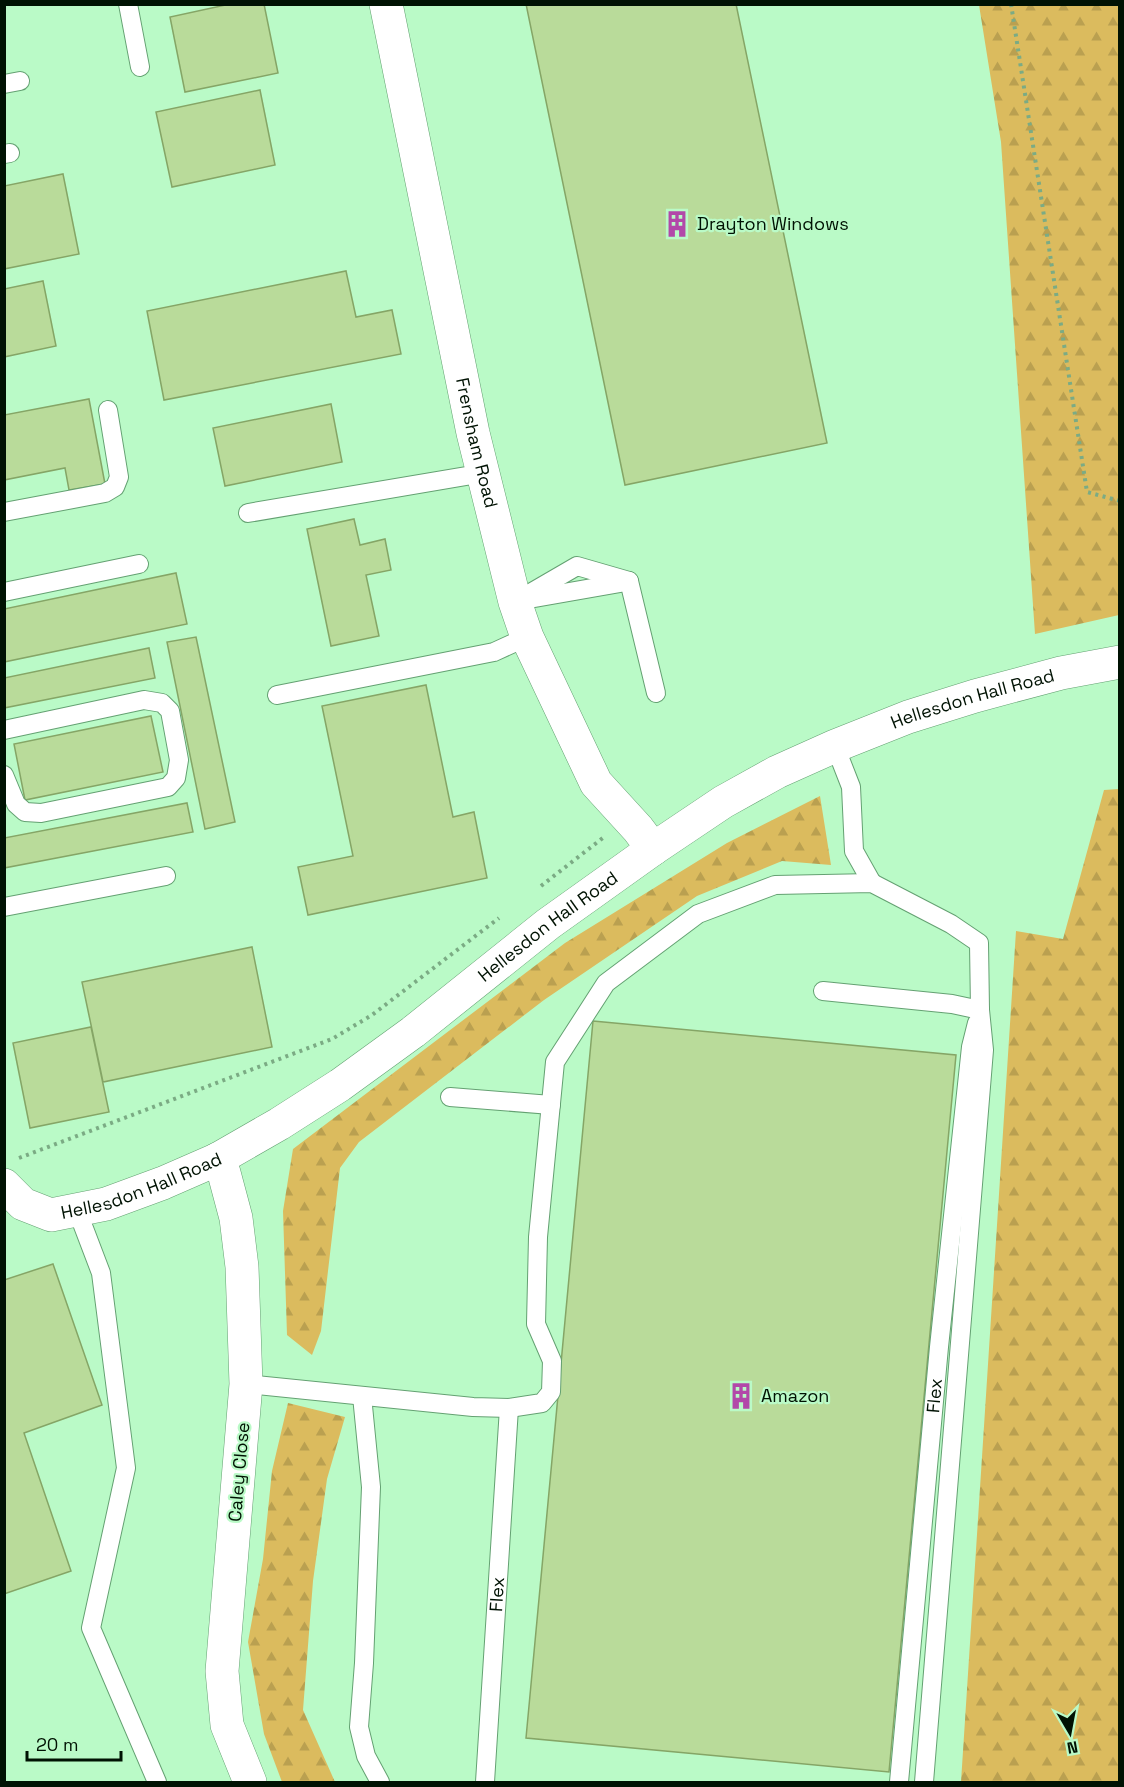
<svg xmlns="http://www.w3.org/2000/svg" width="1124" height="1787" font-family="'Space Grotesk',sans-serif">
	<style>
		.forest { fill: url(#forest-firs) }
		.building { fill: #b9db9a; stroke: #85a566; stroke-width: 1.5 }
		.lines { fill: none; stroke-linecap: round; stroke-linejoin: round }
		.lane-casing { stroke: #64a172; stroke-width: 20 }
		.street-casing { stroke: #64a172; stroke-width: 34 }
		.path { stroke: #7bab84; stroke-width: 4; stroke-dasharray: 3 4.5; stroke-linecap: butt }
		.lane { stroke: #fff; stroke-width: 18 }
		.street { stroke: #fff; stroke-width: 33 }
		.labels { text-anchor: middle; stroke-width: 4.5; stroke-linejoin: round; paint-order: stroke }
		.poi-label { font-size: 18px; fill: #001203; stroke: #bafac7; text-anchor: start }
		.street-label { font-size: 18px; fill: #001203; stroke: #bafac7 }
	</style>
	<defs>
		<pattern id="forest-firs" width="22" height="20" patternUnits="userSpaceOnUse" patternTransform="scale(1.5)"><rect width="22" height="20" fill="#dbbb5e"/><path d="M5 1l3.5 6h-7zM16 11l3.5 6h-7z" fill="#baa050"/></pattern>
	</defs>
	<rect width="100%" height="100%" fill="#bafac7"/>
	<path class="forest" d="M979 5H1119V615L1035 634 1001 142Z
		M1119 789V1782H961L1016 931 1063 939 1104 790Z
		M820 796 831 865 782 861 697 896 544 1000 359 1142 340 1168 321 1331 312 1355 287 1335 283 1211 293 1149 565 943 727 843Z
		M288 1403 345 1417 327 1479 313 1581 303 1710 335 1782H282L264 1734 248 1642 263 1559 272 1471Z"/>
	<path class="building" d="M230 4H264L278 73 185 92 170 17Z
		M526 4H736L827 443 625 485Z
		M260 90 275 165 172 187 156 112Z
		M63 174 79 254 4 269V186Z
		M346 271 356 317 392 310 401 354 164 400 147 311Z
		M43 281 56 346 4 357V289Z
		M89 399 105 484 69 490 65 468 4 480V415Z
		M331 404 342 462 225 486 213 428Z
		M354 519 360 545 385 539 391 570 366 575 379 636 331 646 307 529Z
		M176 573 187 624 4 662V609Z
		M196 637 235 822 205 829 167 642Z
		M149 648 155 678 4 708V678Z
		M426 685 453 817 474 812 487 878 308 915 298 867 353 856 322 706Z
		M151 716 163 772 25 800 14 744Z
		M187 803 193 832 4 868V838Z
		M252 947 272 1047 103 1082 82 982Z
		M593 1021 956 1055 889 1772 526 1738Z
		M91 1027 109 1112 30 1128 13 1043Z
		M53 1264 102 1405 24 1433 71 1571 4 1594V1280Z"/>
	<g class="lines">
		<defs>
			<g id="lane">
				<path d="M128 4 140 67"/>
				<path d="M4 84 20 81"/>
				<path d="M4 154 10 153"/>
				<path d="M4 512 105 493 115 487 119 477 108 410"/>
				<path d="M248 513 484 473"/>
				<path d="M629 581 656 693"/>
				<path d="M4 592 139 564"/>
				<path d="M529 599 626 582"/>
				<path d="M515 602 577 566 629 581"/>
				<path d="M277 695 494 652 527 637"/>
				<path d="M4 730 144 700 162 703 170 711 179 760 176 778 168 787 41 813 25 812 16 804 4 775"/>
				<path d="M835 746 851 787 854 851 872 883"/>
				<path d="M4 907 166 876"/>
				<path d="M823 991 952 1004 980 1010"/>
				<path d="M450 1097 551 1105"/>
				<path d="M77 1210 101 1273 126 1468 91 1628 157 1782"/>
				<path d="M246 1384 473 1407 509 1408 542 1403 551 1392 552 1361 536 1324 538 1237 555 1062 606 983 698 914 775 885 872 883 951 924 979 943 980 1010 984 1050 924 1782"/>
				<path d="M362 1396 371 1487 364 1663 359 1727 366 1756 380 1782"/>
				<path id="s1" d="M485 1782 509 1408"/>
				<path id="s2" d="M899 1782 939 1347 971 1047 977 1023"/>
			</g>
			<g id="street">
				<path id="s3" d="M386 4 473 433 515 602 527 637 596 783 638 829 653 849"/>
				<path d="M218 1159 224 1173 236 1218 242 1267 246 1384 222 1671 227 1725 250 1782"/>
				<path id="s4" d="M4 1185 23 1204 51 1215 106 1204 163 1183 218 1159 279 1124 340 1085 413 1032 548 924 653 849 723 802 777 772 835 746 908 717 975 696 1061 673 1120 662"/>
			</g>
		</defs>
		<use href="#lane" class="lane-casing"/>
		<use href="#street" class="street-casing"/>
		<path class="path" d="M1011 4 1087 492 1120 501
			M541 886 604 837
			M19 1158 332 1039 372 1015 499 918"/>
		<use href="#lane" class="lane"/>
		<use href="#street" class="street"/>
	</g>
	<defs>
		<symbol id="building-bare" viewBox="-9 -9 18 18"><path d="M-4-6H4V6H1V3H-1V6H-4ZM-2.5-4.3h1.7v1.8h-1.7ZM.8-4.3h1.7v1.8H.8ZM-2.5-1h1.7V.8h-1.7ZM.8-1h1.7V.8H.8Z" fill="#b248a9" stroke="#bafac7" stroke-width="2.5" paint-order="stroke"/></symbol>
	</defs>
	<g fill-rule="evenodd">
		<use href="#building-bare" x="658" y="205" width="38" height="38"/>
		<use href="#building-bare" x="722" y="1377" width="38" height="38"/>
	</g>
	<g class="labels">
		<g class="poi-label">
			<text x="697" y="230">Drayton Windows</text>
			<text x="761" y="1402">Amazon</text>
		</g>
		<g class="street-label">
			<text dy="6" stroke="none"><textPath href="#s3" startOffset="448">Frensham Road</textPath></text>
			<text dy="6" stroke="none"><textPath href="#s4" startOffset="1124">Hellesdon Hall Road</textPath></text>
			<text dy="6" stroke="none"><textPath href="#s4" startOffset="638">Hellesdon Hall Road</textPath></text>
			<text dy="6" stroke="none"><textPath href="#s4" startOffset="152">Hellesdon Hall Road</textPath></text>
			<text dy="6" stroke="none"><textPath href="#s2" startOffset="388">Flex</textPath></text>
			<text transform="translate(239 1472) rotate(-85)" y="6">Caley Close</text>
			<text dy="6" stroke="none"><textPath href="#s1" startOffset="188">Flex</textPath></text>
		</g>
	</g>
	<rect width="1124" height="1787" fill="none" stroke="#001203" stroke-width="12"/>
	<g transform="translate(1070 1733) rotate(170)" stroke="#bafac7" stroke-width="4.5" paint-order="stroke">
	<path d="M0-4.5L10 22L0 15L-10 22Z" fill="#001203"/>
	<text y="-9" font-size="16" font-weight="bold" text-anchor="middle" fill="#001203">N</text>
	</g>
	<path d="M27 1751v9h94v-9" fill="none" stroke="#001203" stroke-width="3"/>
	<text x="36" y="1751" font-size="18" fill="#001203" stroke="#bafac7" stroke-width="4.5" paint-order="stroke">20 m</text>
</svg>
